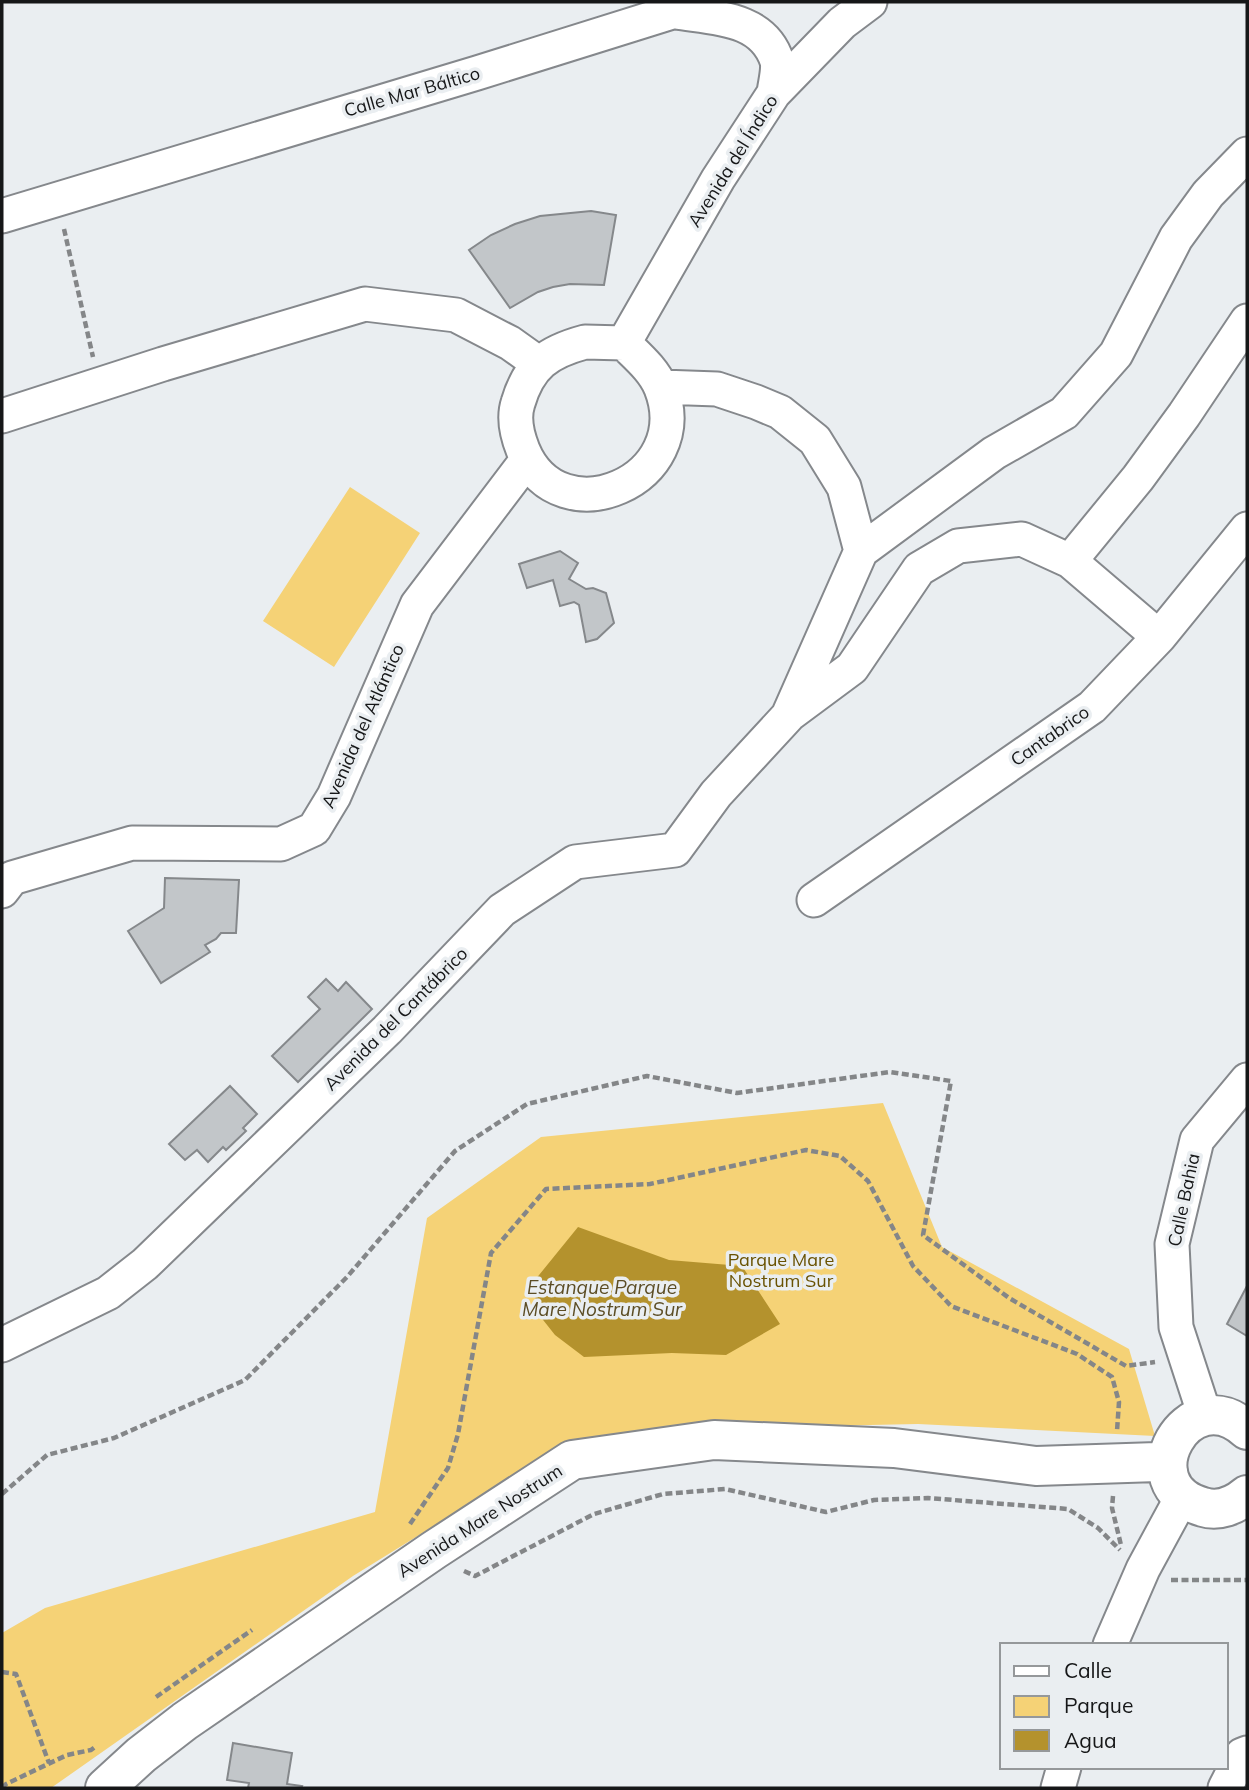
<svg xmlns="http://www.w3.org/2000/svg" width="1249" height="1790" font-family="Mulish,sans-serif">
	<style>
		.green { fill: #f5d276 }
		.water { fill: #b4922d }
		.building { fill: #c2c6c9; stroke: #85888b; stroke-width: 2 }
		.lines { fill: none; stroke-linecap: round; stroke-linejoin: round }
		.street-casing { stroke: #85888c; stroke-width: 37 }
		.secondary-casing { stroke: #85888c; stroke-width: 42 }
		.path { stroke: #848688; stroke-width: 4.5; stroke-dasharray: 7 3.5; stroke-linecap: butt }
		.street { stroke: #fff; stroke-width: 33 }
		.secondary { stroke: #fff; stroke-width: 38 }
		.labels { text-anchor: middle; stroke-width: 7; stroke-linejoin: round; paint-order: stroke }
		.street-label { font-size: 18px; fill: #161718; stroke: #eaeef1 }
		.park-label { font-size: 18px; fill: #695202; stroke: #eaeef1 }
		.water-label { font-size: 19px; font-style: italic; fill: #5c4d25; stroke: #eaeef1 }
	</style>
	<rect width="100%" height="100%" fill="#eaeef1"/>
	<path class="green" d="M350 487 420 533 334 667 263 621Z
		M883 1103 942 1247 1129 1349 1155 1436 918 1424 639 1430 568 1443 353 1576 51 1788H2V1633L45 1608 375 1512 427 1218 541 1137Z"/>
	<path class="water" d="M578 1227 669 1260 742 1266 780 1324 726 1355 672 1353 584 1357 555 1335 536 1311 535 1280Z"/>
	<path class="building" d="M591 211 616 215 604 285 570 284 553 287 538 292 510 308 469 250 491 235 515 224 540 216Z
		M560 551 578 563 569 579 586 589 593 588 606 593 614 623 597 639 586 642 579 605 574 602 560 606 553 580 527 588 519 564Z
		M165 878 239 880 236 933H221L216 939 205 945 210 952 161 983 128 931 164 908Z
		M326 979 338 991 346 982 372 1009 298 1082 272 1056 320 1009 308 997Z
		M230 1086 257 1114 243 1128 246 1131 226 1150 223 1147 208 1162 197 1150 185 1160 169 1144Z
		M1247 1286V1336L1227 1324Z
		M233 1743 292 1753 287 1784 302 1786 301 1788H248L249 1783 227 1780Z"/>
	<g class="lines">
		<defs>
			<path id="street" d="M676 12C714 18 763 17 777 61 779 70 775 84 774 93
				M2 216 477 73 704 2
				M585 342 624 343C637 356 654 370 661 388 697 480 560 539 523 450 517 435 513 418 518 403 529 365 548 352 585 342Z
				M624 343 718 179 774 93 842 23 870 2
				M661 387 717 389 756 402 780 412 815 440 844 487 861 551
				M2 416 163 364 365 304 456 315 510 343 538 363
				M1070 561 1138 478 1184 415 1247 321
				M790 714 852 668 919 569 958 546 1022 539 1070 561 1159 637
				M2 891 12 878 132 843 281 844 314 829 334 796 417 605 527 460
				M814 900 1092 707 1159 637 1247 529
				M2 1345 108 1293 145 1264 387 1030 502 910 575 862 675 850 716 794 788 716 861 551 994 453 1064 413 1116 354 1176 238 1208 194 1247 154
				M1205 1416 1176 1327 1172 1244 1197 1140 1247 1080
				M1110 1645 1143 1569 1182 1497
				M1058 1788 1064 1767
				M1225 1788 1242 1755 1247 1753"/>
			<path id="secondary" d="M1247 1430C1188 1376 1127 1486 1203 1507 1219 1512 1235 1505 1247 1495
				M105 1788 141 1755 185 1721 434 1550 572 1460 714 1440 894 1448 1036 1466 1157 1462 1168 1471"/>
		</defs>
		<use href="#street" class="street-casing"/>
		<use href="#secondary" class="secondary-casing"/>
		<path class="path" d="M64 229 93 357
			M2 1494 47 1455 114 1438 245 1380 347 1277 455 1151 527 1104 647 1076 737 1093 890 1072 951 1081 923 1235 1009 1298 1126 1366 1155 1362
			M1113 1496 1112 1508 1121 1545
			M410 1524 448 1468 458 1434 491 1253 546 1189 650 1184 806 1150 840 1156 868 1181 913 1266 951 1306 1077 1354 1112 1377 1119 1402 1117 1431
			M464 1571 475 1576 594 1514 663 1494 725 1489 826 1512 874 1500 928 1498 1068 1509 1098 1528 1120 1550
			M1171 1580H1247
			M2 1672 16 1674 49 1763
			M156 1697 252 1630
			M2 1788 6 1784 67 1755 91 1750 95 1747"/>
		<use href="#street" class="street"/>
		<use href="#secondary" class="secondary"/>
	</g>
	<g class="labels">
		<g class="street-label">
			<text transform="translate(412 92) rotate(-16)" y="6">Calle Mar Báltico</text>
			<text transform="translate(733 161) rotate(-58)" y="6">Avenida del Índico</text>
			<text transform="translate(363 726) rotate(-66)" y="6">Avenida del Atlántico</text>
			<text transform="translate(1050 736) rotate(-35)" y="6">Cantabrico</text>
			<text transform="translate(396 1019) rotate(-45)" y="6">Avenida del Cantábrico</text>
			<text transform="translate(1184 1200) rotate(-78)" y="6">Calle Bahia</text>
			<text transform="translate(480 1521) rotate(-33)" y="6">Avenida Mare Nostrum</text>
		</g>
		<g class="park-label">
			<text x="781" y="1266">Parque Mare<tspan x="781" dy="21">Nostrum Sur</tspan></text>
		</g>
		<g class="water-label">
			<text x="602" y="1294">Estanque Parque<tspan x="602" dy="22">Mare Nostrum Sur</tspan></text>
		</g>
	</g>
	<rect width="1249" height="1790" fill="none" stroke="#161718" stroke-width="7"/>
	<rect x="1000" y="1643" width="228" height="126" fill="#eaeef1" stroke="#95989a" stroke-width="2"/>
	<rect x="1014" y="1666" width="35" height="10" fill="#ffffff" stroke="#95989a" stroke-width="2"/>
	<text x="1064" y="1678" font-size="21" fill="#161718">Calle</text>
	<rect x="1014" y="1696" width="35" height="21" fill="#f5d276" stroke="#95989a" stroke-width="2"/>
	<text x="1064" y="1713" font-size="21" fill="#161718">Parque</text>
	<rect x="1014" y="1730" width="35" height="21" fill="#b4922d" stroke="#95989a" stroke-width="2"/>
	<text x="1064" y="1748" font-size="21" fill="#161718">Agua</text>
</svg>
